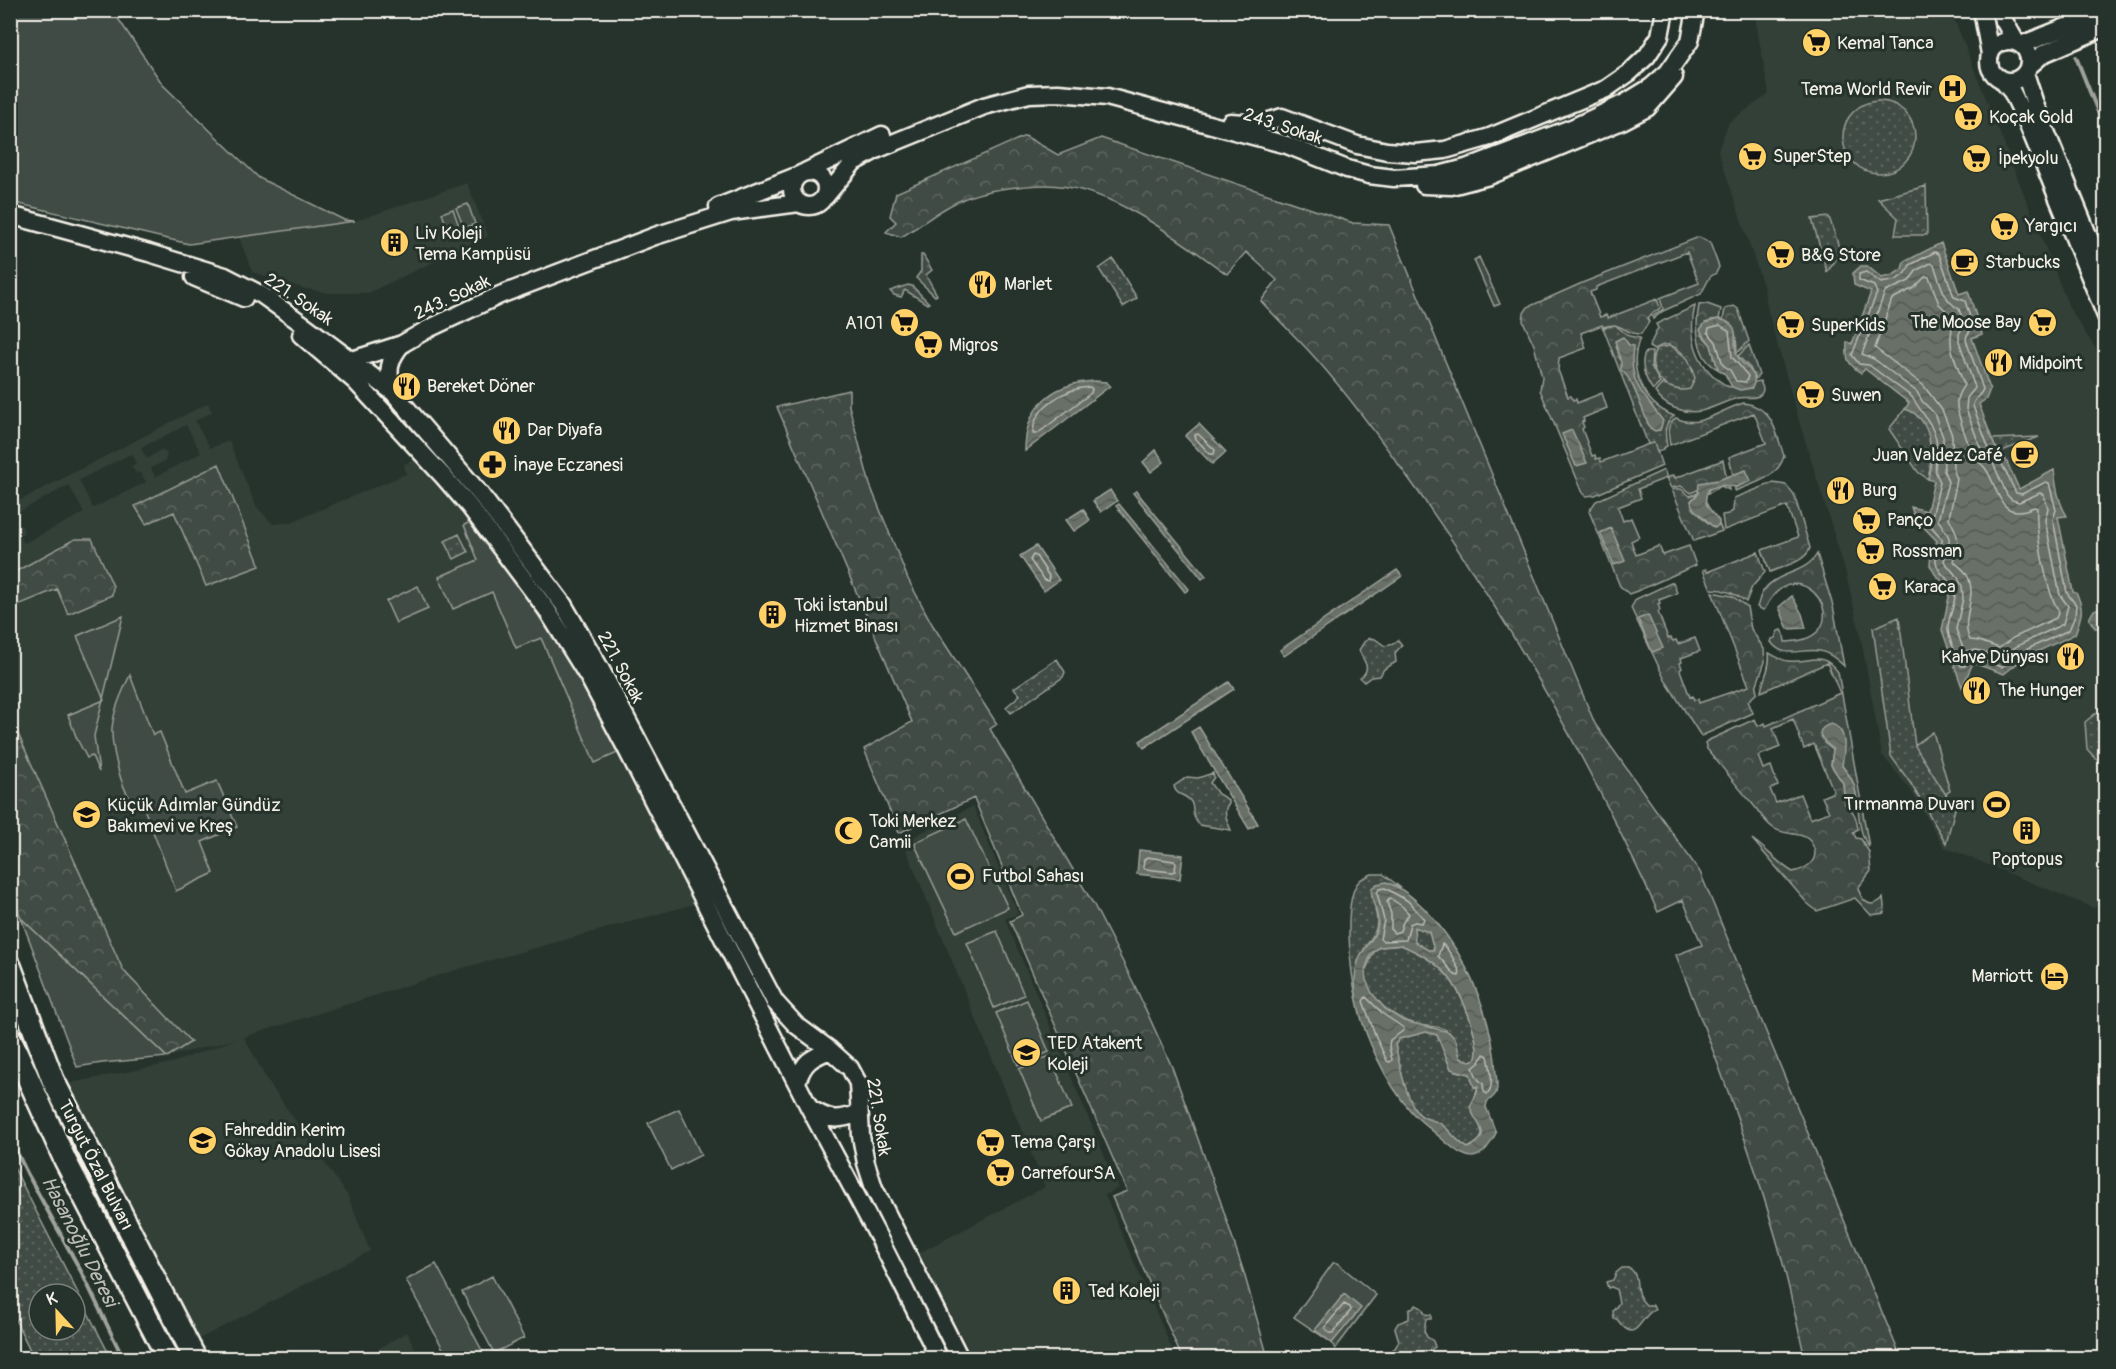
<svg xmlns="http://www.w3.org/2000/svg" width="2116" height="1369" font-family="Pangolin,sans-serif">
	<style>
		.built { fill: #333f39; fill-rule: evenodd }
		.grass { fill: #414b45; stroke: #9a9e96; stroke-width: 1.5 }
		.forest { fill: url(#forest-crowns); stroke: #9a9e96; stroke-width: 1.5; fill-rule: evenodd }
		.park { fill: url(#park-dots); stroke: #9a9e96; stroke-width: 1.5; fill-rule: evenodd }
		.water { fill: url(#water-waves); stroke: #9fa39b; stroke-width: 1.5; fill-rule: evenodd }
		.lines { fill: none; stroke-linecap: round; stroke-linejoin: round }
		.shore { stroke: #bcbdb5; stroke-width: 1.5 }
		.stream { stroke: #9fa39b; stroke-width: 4 }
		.tertiary-casing { stroke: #f4f1e8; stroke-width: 21 }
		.primary-casing { stroke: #f4f1e8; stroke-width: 26 }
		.tertiary { stroke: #26332d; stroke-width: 16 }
		.primary { stroke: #26332d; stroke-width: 21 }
		.labels { text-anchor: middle; stroke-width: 6; stroke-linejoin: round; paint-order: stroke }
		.poi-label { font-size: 18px; fill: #f4f1e8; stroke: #26332d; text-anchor: start }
		.street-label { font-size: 18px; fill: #f4f1e8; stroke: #26332d }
		.water-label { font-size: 20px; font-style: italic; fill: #bcbdb5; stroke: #26332d }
	</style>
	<defs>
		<pattern id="forest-crowns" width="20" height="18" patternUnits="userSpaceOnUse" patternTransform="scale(1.5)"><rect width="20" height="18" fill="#414b45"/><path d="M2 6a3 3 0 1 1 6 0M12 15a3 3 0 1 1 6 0" fill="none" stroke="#5d6560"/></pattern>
		<pattern id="park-dots" width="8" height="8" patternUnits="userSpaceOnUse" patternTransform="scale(1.5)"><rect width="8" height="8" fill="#414b45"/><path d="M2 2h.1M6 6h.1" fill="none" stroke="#5d6560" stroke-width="1.8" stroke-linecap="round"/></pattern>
		<pattern id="water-waves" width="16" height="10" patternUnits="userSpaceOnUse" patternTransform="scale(1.5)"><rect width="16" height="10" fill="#676f68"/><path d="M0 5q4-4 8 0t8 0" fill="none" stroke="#565a55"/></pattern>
	</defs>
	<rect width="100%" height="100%" fill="#26332d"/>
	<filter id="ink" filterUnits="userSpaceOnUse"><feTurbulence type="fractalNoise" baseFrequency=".0167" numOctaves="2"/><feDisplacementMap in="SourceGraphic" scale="12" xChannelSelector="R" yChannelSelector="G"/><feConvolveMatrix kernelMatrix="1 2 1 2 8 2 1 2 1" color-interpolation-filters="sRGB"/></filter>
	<g filter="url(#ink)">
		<path class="built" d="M1754 11H1951L2070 309 2105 363V903L2094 908 1944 847 1910 789 1882 755 1860 633 1845 570 1799 421 1768 311 1764 289 1718 150 1729 122 1769 94Z
			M467 183 488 236 368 293H328L302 288 252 272 239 237 355 221Z
			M208 403 212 412 195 421 210 448 229 441 256 506 273 524 291 522 406 474 404 464 416 459 472 521 573 668 595 705 698 903 459 969 244 1037 267 1080 348 1196 370 1251 195 1341 70 1083 172 1063 236 1039 167 1057 102 1063 77 1067 11 889 10 549 14 547 11 540 10 518 15 527 22 525 24 533 19 535 24 543 84 513 69 485 11 516V505ZM186 425 201 453 155 477 151 468 165 461 167 454 164 451 160 450 147 459 141 448ZM131 454 136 463 131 467 137 474 140 472 146 482 93 508 79 480Z
			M973 806 1018 914 1005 919 1118 1188 1105 1195 1176 1358H973L919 1253 1045 1187 903 842Z
			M407 1332 420 1358H362Z"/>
		<path class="grass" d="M11 10 113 11 163 85 259 178 344 220 355 221 189 244 11 202Z
			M468 204 475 224 464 228 456 208Z
			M453 209 460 229 449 233 442 213Z
			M472 521C527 594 576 672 622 751L595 763 541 638 516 648 492 592 453 609 439 577 478 560 464 525Z
			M418 586 428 609 396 623 386 601Z
			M123 616 94 736 99 772 92 756 87 758 77 739 68 715 104 700 77 636Z
			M130 675 153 735 160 732 185 794 217 781 237 827 202 842 214 873 176 891 143 806C139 804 133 802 131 799 120 787 111 744 112 728 114 709 122 692 130 675Z
			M1933 732 1950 791 1933 802 1901 755Z
			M966 819 1008 908 956 932 914 843Z
			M21 918 167 1057 102 1063 77 1067Z
			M997 931 1024 995 994 1008 967 943Z
			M1027 1000 1049 1052 1018 1065 996 1013Z
			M1050 1056 1072 1108 1041 1121 1019 1069Z
			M679 1109 701 1155 671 1170 648 1123Z
			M1333 1263H1337L1376 1295 1335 1349 1332 1343 1294 1317Z
			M436 1264 486 1358H448L406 1280Z
			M492 1276 524 1338 494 1353 462 1292Z"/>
		<path class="forest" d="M1025 136 1058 155 1101 138 1353 223 1389 225 1595 724 1700 872 1901 1358H1805C1797 1325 1790 1290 1781 1256 1753 1154 1715 1054 1676 955L1702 945 1683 900 1658 912C1587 757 1504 609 1404 472 1374 430 1343 388 1308 350 1293 334 1276 318 1261 301L1277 280 1246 252 1227 274C1176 238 1110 185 1045 185 1035 185 1026 186 1017 187 998 189 977 192 959 201 938 210 921 226 901 237L886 232 896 222 890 216 896 193Z
			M1699 237 1710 243 1719 267 1716 273 1710 277 1701 294 1663 311 1653 319 1652 317 1663 309 1660 298 1699 283 1687 252 1596 287V290L1590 292 1600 317 1606 315 1608 318 1657 299 1660 308 1647 318 1649 322 1641 334C1623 335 1623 320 1603 327V329L1602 325 1581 333 1586 348 1559 358 1558 370 1568 397 1571 396 1573 400 1576 399 1577 403 1602 393 1607 408 1583 418 1584 421 1582 422 1584 427 1582 429 1592 456 1595 455 1596 459 1600 458 1601 462 1654 442 1662 466 1595 495 1586 496 1583 493 1540 390 1542 377 1534 345 1523 321 1524 313 1528 307 1582 283Z
			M1479 257 1500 304 1494 306 1474 260Z
			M1707 304 1721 309 1719 319 1711 320 1701 334 1711 345 1718 369C1696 359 1695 326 1699 305Z
			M1695 306C1687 339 1698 370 1729 387L1760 381C1762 386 1765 390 1761 394 1756 400 1745 396 1738 398 1725 401 1714 408 1701 411 1684 414 1664 407 1655 392L1663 383 1666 386 1694 372C1687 355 1671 335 1654 350L1649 347 1658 328 1656 324Z
			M1734 306 1738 309 1749 341 1737 353C1736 339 1738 326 1723 320L1725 309Z
			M849 390V406L870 485 908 579 932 624 997 724 990 729 1094 905 1134 984 1172 1067 1220 1200 1244 1273 1268 1358H1182L1112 1197 1127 1191 1010 921 1022 915 974 798 899 833 864 749 912 722 777 407Z
			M1744 403C1773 407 1776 432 1784 456 1778 478 1754 483 1735 491V486L1737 487 1746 471 1733 475 1729 457 1766 443 1754 413 1670 445C1669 435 1665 424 1676 418 1700 430 1720 409 1744 403Z
			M1723 460 1729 490 1721 486 1709 493 1697 490 1691 493 1681 486 1671 488 1666 478 1638 489 1641 498 1618 507 1623 521 1631 518 1639 537 1631 541 1636 555 1659 546 1663 555 1689 546 1696 565 1637 591 1629 594 1620 586 1589 511 1596 501 1664 470 1667 478 1674 475 1675 478Z
			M219 464 260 566 206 586 174 512 146 524 135 506Z
			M1773 483 1786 485 1794 494 1810 548C1806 562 1783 566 1770 572L1762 550 1798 537 1787 506 1724 530 1722 515 1728 514 1733 511 1734 498Z
			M1675 489H1681L1690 496 1698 493 1691 501C1694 510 1706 523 1715 527L1719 524 1722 531 1694 541 1672 490Z
			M75 539H92L113 586 112 595 68 614 57 589 11 608V574Z
			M1758 552 1765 572 1752 587 1746 602C1735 593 1725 589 1711 589L1703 570 1706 569 1707 572Z
			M1817 554 1833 606 1844 666C1837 659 1829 653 1820 651 1801 648 1784 660 1771 642L1772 639 1775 638 1778 631 1781 630 1784 635 1785 642C1868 640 1799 539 1765 609L1763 610 1757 607C1759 602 1760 596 1762 593 1775 571 1805 575 1817 554Z
			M1673 582 1677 593 1659 600 1660 603 1658 604 1660 610 1658 612 1668 638H1671L1673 641 1676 640 1678 644 1695 638 1700 651 1681 658 1682 662 1680 663 1682 668 1680 670 1690 697 1693 696 1694 700 1698 699 1699 703 1749 686 1712 592 1732 596 1747 607 1751 629 1764 649 1765 662 1756 687 1757 693 1748 701 1753 713 1701 736 1665 680 1631 608 1636 599Z
			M1769 653C1775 656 1781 660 1788 661 1810 664 1821 649 1838 672L1869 847C1855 828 1861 804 1853 783 1851 776 1847 773 1843 767 1835 756 1830 741 1823 729L1822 731 1824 743 1833 750 1831 765 1843 783 1845 804C1854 812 1856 815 1858 829L1853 832 1856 838 1861 839 1869 852 1871 871 1858 888C1862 902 1871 910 1883 898L1885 913 1871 915 1855 898 1817 911 1807 903 1752 839C1767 849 1778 864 1793 872 1807 869 1821 860 1812 844 1805 830 1783 837 1772 827 1764 821 1758 810 1751 802 1736 785 1722 767 1707 749L1705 743 1707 741 1755 719 1758 726 1765 723 1766 726 1840 693 1827 663 1761 692C1763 678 1771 668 1769 653ZM1793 719 1804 749 1814 744 1834 792 1822 797 1829 812 1810 819 1800 794 1776 803 1770 789 1778 786 1771 766 1763 769 1758 756 1780 747 1773 728Z
			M11 718 123 970 191 1042 167 1057 21 918 10 889Z"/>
		<path class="park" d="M1843 137a36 36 0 1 1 72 0a36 36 0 1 1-72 0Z
			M1926 186 1927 235H1895L1898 218 1878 199Z
			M1829 217 1841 253 1827 272 1812 219Z
			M921 255H923L932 270 926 275 937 295 935 296 916 278 921 271Z
			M1113 259 1137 298 1123 307 1099 269Z
			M908 285 912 286 929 303 927 304 905 290 901 297 894 295 890 291Z
			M1602 325 1604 328 1615 325 1629 336 1640 338C1627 369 1643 404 1674 416 1663 424 1665 434 1667 446L1663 448V450L1657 452 1654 443 1648 444Z
			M1749 345 1759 375 1755 379 1750 368 1738 356Z
			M1671 346 1688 359 1695 378 1690 389C1665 395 1643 369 1657 348Z
			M1646 352H1652L1651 366 1660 383 1653 390C1645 379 1639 363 1646 352Z
			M1905 409C1933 417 1934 455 1928 479L1918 472 1889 429Z
			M2039 437 2002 451 1995 447 1992 439Z
			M459 534 468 552 454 559 445 541Z
			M1899 617 1915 746 1955 809 1946 843 1911 784 1891 756 1873 628Z
			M1370 638 1375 639 1385 646 1393 644 1398 640 1402 645 1395 653 1396 662 1384 669 1380 676 1371 677 1364 682 1360 678C1373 668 1363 661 1359 650L1364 642Z
			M1057 659 1065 672 1063 677 1011 713 1006 707 1020 695 1014 688Z
			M2105 713H2106L2105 769 2087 749 2085 722 2095 714Z
			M1213 773 1214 777 1210 783 1218 794 1227 799 1229 803C1222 811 1227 821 1231 830L1199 825C1197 822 1195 820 1194 816 1192 812 1194 806 1191 802 1186 793 1176 797 1174 786L1187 777 1198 778Z
			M1372 874H1383L1401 888 1394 885 1375 910C1383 935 1364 941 1358 962 1354 974 1356 987 1357 1000 1351 975 1341 899 1360 880 1363 878 1368 876 1372 874Z
			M1414 927 1429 932 1434 950H1428L1414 942Z
			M1401 945C1442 962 1457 980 1471 1022 1474 1034 1479 1046 1476 1059L1470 1061 1460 1058C1457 1047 1456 1038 1446 1030 1438 1025 1427 1027 1418 1025 1397 1020 1363 997 1365 972 1366 968 1367 967 1369 963 1377 941 1381 949 1401 945Z
			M1426 1032 1437 1035 1448 1062 1456 1071 1470 1074 1474 1086 1478 1085C1477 1091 1474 1098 1473 1104 1472 1124 1497 1134 1468 1148 1456 1142 1448 1127 1439 1123 1432 1119 1424 1120 1418 1113 1405 1098 1400 1065 1395 1045L1399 1039Z
			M11 1162 111 1358H34L11 1311ZM39 1294H75V1330H39Z
			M1622 1268H1630C1643 1280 1630 1289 1646 1305H1653L1655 1309C1639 1316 1637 1348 1617 1319H1614L1613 1311 1619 1303 1616 1289 1611 1287 1608 1288 1606 1282 1613 1280 1616 1273Z
			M1416 1305 1422 1308 1425 1314 1431 1315V1319H1426L1424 1331 1427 1337 1433 1341 1435 1347 1431 1350V1358H1400L1393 1355 1392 1350 1395 1348 1399 1341 1395 1328 1398 1323 1409 1319V1310Z"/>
		<path class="water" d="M1941 243 1959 294 1968 291 1982 334 1972 338 1990 389 1986 399 1979 404 1995 447 2002 451 2019 489 2054 470C2056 486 2058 502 2067 516L2058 517 2073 592 2076 593C2085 609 2081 617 2075 634L2024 658 2004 674 1973 663 1962 687 1942 630 1949 597 1947 586 1935 574 1930 565 1931 554 1937 541 1915 518 1911 507 1927 511 1934 481 1928 479C1934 455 1933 417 1905 409L1909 403 1865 369 1861 373C1847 363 1846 360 1847 342L1852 344 1871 292 1854 285 1853 273 1861 266H1867L1882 278 1893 275 1902 269 1904 262Z
			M1719 319C1744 325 1731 338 1737 355 1742 368 1761 371 1752 388L1740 390 1732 387 1725 374 1718 369 1711 345 1700 330 1705 323Z
			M1623 337 1629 345 1633 346C1628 384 1643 393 1663 421L1660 430 1655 431 1650 428C1643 413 1633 378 1621 370V363L1615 341Z
			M1095 381 1106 382 1110 386 1025 451C1025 407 1051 383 1095 381Z
			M1199 424 1226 452 1212 464 1185 436Z
			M1572 430 1587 463 1576 466 1562 434Z
			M1156 450 1164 462 1151 472 1143 462Z
			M1746 470 1751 481 1736 487 1721 485 1709 489C1700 504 1711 509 1719 521V524L1715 528C1709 524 1708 521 1703 517 1697 511 1692 511 1691 501L1698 494 1699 483 1718 480Z
			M1110 490 1117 501 1101 512 1093 501Z
			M1136 491 1206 576 1202 579 1133 493Z
			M1119 504 1189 589 1185 592 1116 506Z
			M1083 509 1090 520 1074 531 1066 520Z
			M1611 528 1625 561 1614 565 1600 533Z
			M1036 546 1059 580 1044 591 1020 556Z
			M1397 570 1402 576 1284 656 1280 650Z
			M1792 596 1802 614 1806 628 1788 629 1779 607Z
			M2099 608 2106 610 2105 628H2095L2089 619 2094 610Z
			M1648 615 1663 648 1652 652 1638 619Z
			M1229 682 1234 689 1144 748 1140 741Z
			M1831 724C1849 729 1844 751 1842 766 1851 777 1857 786 1856 801L1851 806 1845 804 1843 783 1831 765 1833 750C1826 742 1809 731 1831 724Z
			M1199 727 1258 824 1249 829 1191 732Z
			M1139 850 1183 855 1180 879 1137 874Z
			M1386 882C1411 891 1432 915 1447 936 1474 974 1494 1028 1496 1074 1497 1080 1498 1087 1496 1093 1494 1097 1491 1099 1487 1102L1486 1107 1496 1133C1479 1168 1466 1160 1441 1138 1431 1129 1419 1121 1410 1110 1387 1084 1363 1035 1357 1000 1354 986 1354 967 1361 955 1367 944 1377 936 1378 923 1379 910 1369 901 1372 888L1377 884ZM1414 927 1429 932 1434 950H1428L1415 942ZM1401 945C1442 962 1457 980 1471 1022 1474 1034 1479 1046 1476 1059L1470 1061 1460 1058 1456 1040 1449 1032 1404 1021 1386 1010 1372 993 1366 980 1365 970 1371 954 1379 947ZM1426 1032 1437 1035 1451 1069 1470 1074 1474 1087 1478 1086 1477 1093 1470 1107C1475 1125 1496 1134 1468 1148 1455 1142 1449 1127 1439 1123 1432 1119 1424 1120 1418 1113 1405 1098 1400 1064 1395 1045L1399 1039Z
			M1344 1294 1361 1308 1332 1343 1315 1330Z"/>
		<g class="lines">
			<path class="shore" d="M1935 252 1939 254 1954 297 1965 301 1973 327 1967 335 1966 340 1983 389C1981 396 1973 398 1973 406L1989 449 1998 456 2016 493 2022 494 2046 482 2049 483 2056 510 2053 519 2067 593 2076 605 2075 616 2069 630 2021 652 2002 667 1974 657 1969 659 1965 666H1961C1957 656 1949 641 1948 630 1947 618 1956 605 1955 593 1953 579 1937 575 1936 561 1935 553 1943 548 1942 539L1926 520 1933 513 1940 482C1939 479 1937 476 1936 473 1934 466 1938 449 1936 439 1932 422 1920 411 1912 397L1869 365 1859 364 1852 355 1877 293 1874 286 1859 280V274L1866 272 1881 283 1896 280 1906 273 1910 265Z
				M1931 263 1934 265C1940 281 1943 301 1959 309L1964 324 1959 334V341L1975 388 1967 398 1966 409 1982 452 1992 461 2007 495 2012 500 2019 502 2040 493 2044 495 2048 508 2045 520 2060 595 2068 606 2063 624 2017 646 2001 658 1977 650 1964 651 1956 629 1963 598 1962 586 1958 578 1944 561C1951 537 1953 541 1938 520L1948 482 1944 471 1943 437 1934 413 1922 401 1917 392 1874 359 1862 354 1885 292 1909 281 1917 270Z
				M1926 276 1929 277 1939 304 1952 316 1954 322C1945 345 1957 363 1964 385 1961 390 1957 395 1957 401 1955 410 1970 450 1975 458 1978 462 1982 464 1985 468 2000 488 1997 523 2034 507L2037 508C2035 529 2047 595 2059 611L2056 618 2013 638 1999 648 1979 641 1970 640C1959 619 1979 597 1967 575 1964 569 1958 566 1954 561 1961 543 1958 534 1949 518L1957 479 1953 468 1952 435 1942 410 1923 385 1875 348 1892 299 1914 288Z
				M1720 325 1729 331 1732 357 1748 376 1746 382 1736 381 1730 370 1723 365 1716 342 1708 332 1709 328Z
				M1090 387 1092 389 1091 393 1037 434H1033C1033 406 1066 388 1090 387Z
				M1198 434 1215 450 1214 454H1210L1196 439 1195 435Z
				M1033 555 1036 556 1049 576 1048 581 1044 580 1030 560Z
				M1147 857 1174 861 1176 863 1175 871 1172 872 1145 869 1143 867 1144 860Z
				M1385 888 1408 901 1424 919 1422 923 1415 922 1410 924 1406 940 1383 941 1380 939 1384 920 1377 893 1379 889Z
				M1390 898 1403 907 1409 914 1403 922 1400 931 1394 933 1391 930V914L1387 902Z
				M1442 944C1450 949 1455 963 1460 972L1459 976 1455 975 1438 956Z
				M1366 997 1383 1014 1404 1028 1403 1031 1390 1040 1389 1046 1392 1060 1390 1062 1387 1061 1376 1037 1363 1001Z
				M1484 1054 1488 1056C1490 1066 1495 1087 1487 1094L1484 1092 1483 1084 1478 1079 1473 1068 1480 1062Z
				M1344 1304 1350 1307 1351 1310 1333 1333H1329L1326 1330 1325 1327Z"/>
			<path class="stream" d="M2057 10 2061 21
				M2076 57 2106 132
				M10 1138 27 1173 83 1275 123 1358"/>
			<defs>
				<path id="tertiary" d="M1982 10 1990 54
					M1998 10 2016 42
					M1989 61a20 20 0 1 1 40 0a20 20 0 1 1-40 0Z
					M2021 45 2106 11
					M2028 67 2043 54 2106 27
					M2025 73 2036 107 2106 279
					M2000 78 2012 92 2028 125 2106 316
					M1230 122 1260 124 1282 117 1357 145 1387 151 1415 153 1445 150 1490 137 1606 89 1629 73 1647 56 1660 36 1665 10
					M792 189a17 17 0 1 1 34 0a17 17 0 1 1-34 0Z
					M805 172 882 135
					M1424 185 1451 186 1489 176 1624 120 1647 108 1674 77
					M825 197 854 162 878 149 984 106 1029 94 1058 93 1107 97 1287 145 1347 169 1369 175 1394 178 1439 175 1466 168 1574 127 1625 103 1651 87 1668 72 1690 41 1696 10
					M718 207 799 175
					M10 215 149 253 225 276 262 295 304 325 393 392 481 495 563 604 600 668 775 1002 796 1025 830 1050 850 1068 858 1083 861 1136 866 1163 874 1188 960 1358
					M194 277 244 298
					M301 335 356 382 443 476 469 506 547 610 589 678 625 746 809 1107 878 1236 939 1358
					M352 360 402 344 428 329 500 295 655 236 731 212 799 203
					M393 392C387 372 388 360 402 344
					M797 1082C804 1061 811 1058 830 1050
					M810 1108C829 1121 838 1121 859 1113"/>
				<path id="primary" d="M10 966 53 1080 195 1358
					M10 1038 65 1160 168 1358"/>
			</defs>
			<use href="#tertiary" class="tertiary-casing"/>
			<use href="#primary" class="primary-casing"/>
			<use href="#tertiary" class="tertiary"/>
			<use href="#primary" class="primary"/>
		</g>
	</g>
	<defs>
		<symbol id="supermarket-disc" viewBox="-11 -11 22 22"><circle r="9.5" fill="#ffd166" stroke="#26332d"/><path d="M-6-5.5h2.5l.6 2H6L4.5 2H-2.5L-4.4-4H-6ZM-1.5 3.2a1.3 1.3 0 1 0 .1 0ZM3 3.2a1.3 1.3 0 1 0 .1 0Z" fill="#111"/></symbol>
		<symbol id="hospital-disc" viewBox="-11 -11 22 22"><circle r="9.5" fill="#ffd166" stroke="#26332d"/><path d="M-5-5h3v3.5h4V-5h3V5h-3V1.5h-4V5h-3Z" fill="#111"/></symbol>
		<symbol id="building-disc" viewBox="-11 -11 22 22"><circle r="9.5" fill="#ffd166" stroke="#26332d"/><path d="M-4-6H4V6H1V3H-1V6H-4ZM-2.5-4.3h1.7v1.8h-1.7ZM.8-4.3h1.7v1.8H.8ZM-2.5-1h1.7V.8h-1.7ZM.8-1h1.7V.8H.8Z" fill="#111"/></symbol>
		<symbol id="cafe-disc" viewBox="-11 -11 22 22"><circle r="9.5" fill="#ffd166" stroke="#26332d"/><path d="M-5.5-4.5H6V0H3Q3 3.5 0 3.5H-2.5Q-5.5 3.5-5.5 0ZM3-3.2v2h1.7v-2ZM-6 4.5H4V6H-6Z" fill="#111"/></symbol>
		<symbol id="restaurant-disc" viewBox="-11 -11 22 22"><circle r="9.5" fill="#ffd166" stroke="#26332d"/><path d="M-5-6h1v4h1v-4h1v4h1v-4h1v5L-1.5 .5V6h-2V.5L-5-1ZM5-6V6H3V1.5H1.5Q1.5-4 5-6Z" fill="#111"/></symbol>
		<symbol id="pharmacy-disc" viewBox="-11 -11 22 22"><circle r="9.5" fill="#ffd166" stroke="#26332d"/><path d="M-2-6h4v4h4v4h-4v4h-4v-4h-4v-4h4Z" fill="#111"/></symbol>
		<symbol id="stadium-disc" viewBox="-11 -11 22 22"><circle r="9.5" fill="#ffd166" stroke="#26332d"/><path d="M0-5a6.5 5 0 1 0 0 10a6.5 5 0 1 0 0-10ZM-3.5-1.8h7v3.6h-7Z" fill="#111"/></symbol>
		<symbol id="school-disc" viewBox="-11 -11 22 22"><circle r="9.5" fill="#ffd166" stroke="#26332d"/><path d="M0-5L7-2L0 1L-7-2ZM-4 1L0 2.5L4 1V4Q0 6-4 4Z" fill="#111"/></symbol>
		<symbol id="mosque-disc" viewBox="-11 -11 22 22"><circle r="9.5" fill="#ffd166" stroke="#26332d"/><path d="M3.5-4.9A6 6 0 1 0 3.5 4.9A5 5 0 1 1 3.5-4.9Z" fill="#111"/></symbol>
		<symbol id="hotel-disc" viewBox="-11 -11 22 22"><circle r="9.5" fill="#ffd166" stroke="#26332d"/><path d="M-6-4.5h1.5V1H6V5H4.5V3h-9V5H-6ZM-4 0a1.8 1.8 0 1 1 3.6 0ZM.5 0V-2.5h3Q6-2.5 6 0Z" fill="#111"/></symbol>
	</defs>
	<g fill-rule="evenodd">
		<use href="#supermarket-disc" x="1800" y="26" width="33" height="33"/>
		<use href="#hospital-disc" x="1936" y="72" width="33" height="33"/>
		<use href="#supermarket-disc" x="1952" y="100" width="33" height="33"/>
		<use href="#supermarket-disc" x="1736" y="140" width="33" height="33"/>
		<use href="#supermarket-disc" x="1960" y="142" width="33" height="33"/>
		<use href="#supermarket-disc" x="1988" y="210" width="33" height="33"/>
		<use href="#building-disc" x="378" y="226" width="33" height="33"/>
		<use href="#supermarket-disc" x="1764" y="238" width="33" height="33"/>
		<use href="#cafe-disc" x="1948" y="246" width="33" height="33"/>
		<use href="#restaurant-disc" x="966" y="268" width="33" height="33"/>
		<use href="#supermarket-disc" x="2026" y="306" width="33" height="33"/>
		<use href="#supermarket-disc" x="888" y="306" width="33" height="33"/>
		<use href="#supermarket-disc" x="1774" y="308" width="33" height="33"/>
		<use href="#supermarket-disc" x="912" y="328" width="33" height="33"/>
		<use href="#restaurant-disc" x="1982" y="346" width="33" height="33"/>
		<use href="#restaurant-disc" x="390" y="370" width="33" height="33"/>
		<use href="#supermarket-disc" x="1794" y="378" width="33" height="33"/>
		<use href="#restaurant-disc" x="490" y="414" width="33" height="33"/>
		<use href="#cafe-disc" x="2008" y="438" width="33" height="33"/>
		<use href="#pharmacy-disc" x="476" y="448" width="33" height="33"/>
		<use href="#restaurant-disc" x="1824" y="474" width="33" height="33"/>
		<use href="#supermarket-disc" x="1850" y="504" width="33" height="33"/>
		<use href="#supermarket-disc" x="1854" y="534" width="33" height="33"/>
		<use href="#supermarket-disc" x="1866" y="570" width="33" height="33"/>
		<use href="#building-disc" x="756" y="598" width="33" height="33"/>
		<use href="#restaurant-disc" x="2054" y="640" width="33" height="33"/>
		<use href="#restaurant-disc" x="1960" y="674" width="33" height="33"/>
		<use href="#stadium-disc" x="1980" y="788" width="33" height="33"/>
		<use href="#school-disc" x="70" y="798" width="33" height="33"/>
		<use href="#building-disc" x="2010" y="814" width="33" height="33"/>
		<use href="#mosque-disc" x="832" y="814" width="33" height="33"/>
		<use href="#stadium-disc" x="944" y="860" width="33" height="33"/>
		<use href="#hotel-disc" x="2038" y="960" width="33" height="33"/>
		<use href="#school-disc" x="1010" y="1036" width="33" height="33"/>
		<use href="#school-disc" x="186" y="1124" width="33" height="33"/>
		<use href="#supermarket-disc" x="974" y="1126" width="33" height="33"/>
		<use href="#supermarket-disc" x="984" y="1156" width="33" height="33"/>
		<use href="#building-disc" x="1050" y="1274" width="33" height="33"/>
	</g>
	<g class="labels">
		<g class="poi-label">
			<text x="1837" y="49">Kemal Tanca</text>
			<text x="1932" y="95" text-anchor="end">Tema World Revir</text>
			<text x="1989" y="123">Koçak Gold</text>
			<text x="1773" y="162">SuperStep</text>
			<text x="1998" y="164">İpekyolu</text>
			<text x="2025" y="232">Yargıcı</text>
			<text x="415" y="239">Liv Koleji<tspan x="415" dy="21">Tema Kampüsü</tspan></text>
			<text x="1801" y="261">B&amp;G Store</text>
			<text x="1985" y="268">Starbucks</text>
			<text x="1004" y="290">Marlet</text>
			<text x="2021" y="328" text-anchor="end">The Moose Bay</text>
			<text x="883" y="329" text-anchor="end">A101</text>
			<text x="1811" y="331">SuperKids</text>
			<text x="949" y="351">Migros</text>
			<text x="2019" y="369">Midpoint</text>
			<text x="427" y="392">Bereket Döner</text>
			<text x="1831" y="401">Suwen</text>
			<text x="527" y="436">Dar Diyafa</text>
			<text x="2003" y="461" text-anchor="end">Juan Valdez Café</text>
			<text x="513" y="471">İnaye Eczanesi</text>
			<text x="1862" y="496">Burg</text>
			<text x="1887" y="526">Panço</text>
			<text x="1892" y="557">Rossman</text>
			<text x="1904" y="593">Karaca</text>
			<text x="794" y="611">Toki İstanbul<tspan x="794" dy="21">Hizmet Binası</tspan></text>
			<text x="2049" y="663" text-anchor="end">Kahve Dünyası</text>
			<text x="1998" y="696">The Hunger</text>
			<text x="1975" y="810" text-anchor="end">Tırmanma Duvarı</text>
			<text x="107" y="811">Küçük Adımlar Gündüz<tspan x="107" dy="21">Bakımevi ve Kreş</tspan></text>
			<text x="869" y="827">Toki Merkez<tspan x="869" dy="21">Camii</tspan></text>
			<text x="2027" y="865" text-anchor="middle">Poptopus</text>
			<text x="982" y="882">Futbol Sahası</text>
			<text x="2033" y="982" text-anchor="end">Marriott</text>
			<text x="1047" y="1049">TED Atakent<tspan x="1047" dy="21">Koleji</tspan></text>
			<text x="224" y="1136">Fahreddin Kerim<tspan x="224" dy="21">Gökay Anadolu Lisesi</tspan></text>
			<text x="1011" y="1148">Tema Çarşı</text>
			<text x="1021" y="1179">CarrefourSA</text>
			<text x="1088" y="1297">Ted Koleji</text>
		</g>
		<g class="street-label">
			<text transform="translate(1283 126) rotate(18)" y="6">243. Sokak</text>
			<text transform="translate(452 297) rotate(-25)" y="6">243. Sokak</text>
			<text transform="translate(299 299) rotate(34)" y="6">221. Sokak</text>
			<text transform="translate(621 667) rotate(62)" y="6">221. Sokak</text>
			<text transform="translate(879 1117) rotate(81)" y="6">221. Sokak</text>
			<text transform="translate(96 1165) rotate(63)" y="6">Turgut Özal Bulvarı</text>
		</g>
		<g class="water-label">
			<text transform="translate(80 1241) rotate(63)" y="7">Hasanoğlu Deresi</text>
		</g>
	</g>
	<rect width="2116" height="1369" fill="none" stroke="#26332d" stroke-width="36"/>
	<rect x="18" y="18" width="2080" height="1333" fill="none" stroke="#f4f1e8" stroke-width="2" filter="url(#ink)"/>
	<g transform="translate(57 1312) rotate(338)"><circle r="28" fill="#26332d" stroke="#787f78" stroke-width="1.5"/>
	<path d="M0-4.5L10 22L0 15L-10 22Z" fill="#ffd166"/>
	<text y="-9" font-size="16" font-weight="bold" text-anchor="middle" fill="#f4f1e8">K</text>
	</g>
</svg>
